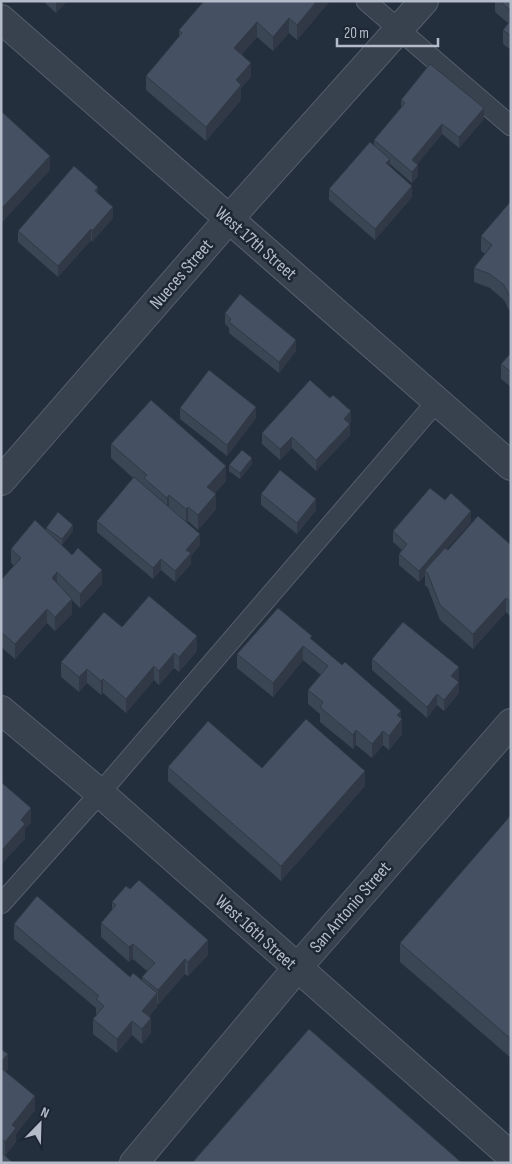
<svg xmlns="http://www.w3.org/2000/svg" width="512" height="1164" font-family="'Sofia Sans Condensed',sans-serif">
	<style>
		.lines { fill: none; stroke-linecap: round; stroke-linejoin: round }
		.service-casing { stroke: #565f6c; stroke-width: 21 }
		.minor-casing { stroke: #565f6c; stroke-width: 30 }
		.service { stroke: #38414e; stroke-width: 19 }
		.minor { stroke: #38414e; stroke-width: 28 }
		.wall { fill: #3b4654 }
		.shaded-wall { fill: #303945 }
		.building { fill: #455162; stroke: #303945 }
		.labels { text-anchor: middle; stroke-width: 5; stroke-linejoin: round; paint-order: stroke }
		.street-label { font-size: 18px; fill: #b4bcc9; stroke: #1d2633 }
	</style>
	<rect width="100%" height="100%" fill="#242f3e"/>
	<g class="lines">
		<defs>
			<path id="service" d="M366 1 511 126
				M1 904 100 793 438 400"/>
			<path id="minor" d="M1 19 511 466
				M1 481 229 219 424 1
				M1 710 100 793 511 1156
				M134 1163 297 968 511 723"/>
		</defs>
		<use href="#service" class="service-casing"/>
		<use href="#minor" class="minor-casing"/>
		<use href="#service" class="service"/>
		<use href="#minor" class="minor"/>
	</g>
	<path class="wall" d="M43 1H67L56 13Z
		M330 1 297 40 289 33 273 51 257 37 242 54 251 77 241 88V100L206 141 146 90V76L179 37V30Z
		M495 1H511V50L503 44V30L508 23 495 12Z
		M401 100 484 119 459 148 442 134 417 164 418 176 412 183 390 164V166L412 197 375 240 329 200V189L374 146V140L401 108Z
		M1 111 50 170 3 221 1 220Z
		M98 194 113 218 92 242 91 240 58 277 18 242V231Z
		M511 201V314L504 300 490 288 474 282V268L485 254 481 251V236Z
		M225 313 296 351 279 373 229 333V328L225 324Z
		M511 353V387L501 379V364Z
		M180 408 256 418 227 456 180 419Z
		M351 422 349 424 350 435 316 471 292 448 280 460 262 444V433Z
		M111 444 226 481 215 493 216 509 198 530 188 521 187 522 200 545 191 556V564L175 582 161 570 153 579 97 532V521L133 478 111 458Z
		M252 464 240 479 229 471V465Z
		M261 494 316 510 297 534 261 505Z
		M471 522 447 549 448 550 511 545V617L506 612 473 649 440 620 428 588 425 585V575L419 582 399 565V554L402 550 393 542V531Z
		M46 528 73 531 62 545 102 584 80 608 72 600V614L55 631 47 623 15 659 1 647V580L14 566 11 563V549L46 531Z
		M122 627 197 651 179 672 174 668 159 685 154 680 126 713 103 693 101 695 87 683 79 692 61 677V662Z
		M312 640 401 718 402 734 389 750 383 745 372 758 356 745 353 749 320 722V714L308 704V690L321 675 303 660 273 697 237 668V654Z
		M372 659 459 678 456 681 459 693 444 711 437 705 427 718 372 670Z
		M168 767 262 768 365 786 281 881 168 781Z
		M511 815V1058L400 962V943Z
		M112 902 208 955 188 976 185 974 158 1005 157 1003V1007L149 1016 151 1033 142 1044 132 1035 117 1053 93 1034V1019L97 1014H96V1008L14 939V924L130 977 142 981V977L147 971 133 959 129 962 101 937V923L112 910Z
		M1 1049 8 1069 5 1072 35 1110 16 1134V1142L5 1156 1 1163Z"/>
	<path class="shaded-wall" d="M56 1H67L56 13Z
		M317 1H330L297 40V25Z
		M289 18V33L273 51V37Z
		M257 22V37L234 63V48Z
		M251 63V77L241 88V100L206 141V127L236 80Z
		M484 108V119L459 148V137Z
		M442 124V134L412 171V160Z
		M50 156V170L3 221V207Z
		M390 159V170L386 163Z
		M418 165V176L412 183V172Z
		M412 186V197L375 240V229Z
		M98 187V198L95 191Z
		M113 207V218L92 242V231Z
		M91 229V240L58 277V266Z
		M296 340V351L279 373V362Z
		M256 407V418L227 456V445Z
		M351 411V422L344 430V419Z
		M350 424V435L316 471V460Z
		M292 437V448L280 460V449Z
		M252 458V464L240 479V473Z
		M226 466V481L207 502V487Z
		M216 494V509L198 530V515Z
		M169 495V509L167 512V498Z
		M316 499V510L297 534V523Z
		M188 507V521L186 523V509Z
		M471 511V522L427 572 425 570V575L419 582V571Z
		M73 525V531L62 545V539Z
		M200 534V545L191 556V564L175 582V571L186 550Z
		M161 559V570L153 579V568Z
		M102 570V584L80 608V594Z
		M57 572V587L52 578Z
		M506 598V612L473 649V634Z
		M72 599V614L55 631V617Z
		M47 609V623L15 659V644Z
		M197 636V651L179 672V657Z
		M303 646V660L273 697V683Z
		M174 653V668L159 685V671Z
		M154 666V680L126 713V699Z
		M459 667V678L451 687V676Z
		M87 669V683L79 692V677Z
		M103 679V693L101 695V681Z
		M459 682V693L444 711V700Z
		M437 694V705L427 718V707Z
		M401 711V721L402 719V734L389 750V736L397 715Z
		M356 730V745L353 749V735Z
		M383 731V745L372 758V744Z
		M365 771V786L281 881V866Z
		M31 808V823L25 829V839L1 865V851L21 820Z
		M208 940V955L188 976V962Z
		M133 944V959L129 962V947Z
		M185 959V974L158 1005V990Z
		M157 993V1007L142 1025V1011Z
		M151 1018V1033L142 1044V1029Z
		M132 1021V1035L117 1053V1039Z
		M8 1054V1069L1 1077V1062Z
		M35 1096V1110L16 1134V1142L5 1156V1142L12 1125Z"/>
	<path class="building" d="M204 1H317L297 25 289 18 273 37 257 22 234 48 251 63 236 80 241 85 206 127 146 76 182 33 179 30Z
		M500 1H511V11Z
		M511 20V36L503 30Z
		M430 64 484 108 459 137 442 124 412 160 418 165 412 172 374 140 405 103 401 100Z
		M1 111 50 156 3 207 1 205Z
		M370 142 390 159 386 163 412 186 375 229 329 189Z
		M74 166 98 187 95 191 113 207 92 231 91 229 58 266 18 231Z
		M511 201V299L504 285 490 274 474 268 492 245 481 236Z
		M240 294 296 340 279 362 229 322 231 319 225 313Z
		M511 353V372L501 364Z
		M209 370 256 407 227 445 180 408Z
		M310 380 330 398 333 395 351 411 344 419 350 424 316 460 292 437 280 449 262 433Z
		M151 400 226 466 207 487 216 494 198 515 188 507 186 509 169 495 167 498 144 478 147 475 111 444Z
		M242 450 252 458 240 473 229 465Z
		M280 470 316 499 297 523 261 494Z
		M134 477 200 534 186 550 191 553 175 571 161 559 153 568 97 521Z
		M430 488 445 500 451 493 471 511 419 571 399 554 407 544 393 531Z
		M58 512 73 525 62 539 46 528Z
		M478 516 511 545V602L506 598 473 634 440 605 428 574 425 570 445 548 448 550Z
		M35 520 72 555 78 548 102 570 80 594 57 572 52 578 72 599 55 617 47 609 15 644 1 632V580L21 558 11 549Z
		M149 596 197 636 179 657 174 653 159 671 154 666 126 699 103 679 101 681 87 669 79 677 61 662 104 612 122 627Z
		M278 608 312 636 310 638 342 665 345 662 401 711 397 715 402 719 389 736 383 731 372 744 356 730 353 735 320 707 323 702 308 690 328 666 303 646 273 683 237 654Z
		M403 622 459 667 451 676 459 682 444 700 437 694 427 707 372 659Z
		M306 719 365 771 281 866 168 767 208 721 262 768Z
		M1 782 31 808 21 820 25 824 1 851Z
		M511 815V1039L400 943Z
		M139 880 208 940 188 962 185 959 158 990 142 977 155 963 133 944 129 947 101 923 116 905 112 902 126 886 130 889Z
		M37 896 130 977 133 973 157 993 142 1011 151 1018 142 1029 132 1021 117 1039 93 1019 104 1006 96 999 99 996 14 924Z
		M309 1029 462 1163H192Z
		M1 1049 8 1054 1 1062Z
		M1 1068 35 1096 12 1125 16 1128 5 1142 1 1139Z
		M1 1152 13 1163H1Z"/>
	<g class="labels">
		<g class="street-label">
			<text transform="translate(256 243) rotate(41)" y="6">West 17th Street</text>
			<text transform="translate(181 274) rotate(-49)" y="6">Nueces Street</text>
			<text transform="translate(350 907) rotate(-49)" y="6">San Antonio Street</text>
			<text transform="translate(256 932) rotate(42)" y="6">West 16th Street</text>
		</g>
	</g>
	<rect width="512" height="1164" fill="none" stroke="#b4bcc9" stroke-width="5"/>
	<g transform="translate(40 1124) rotate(23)" stroke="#1d2633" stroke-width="4" paint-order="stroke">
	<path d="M0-4L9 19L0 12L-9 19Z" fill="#b4bcc9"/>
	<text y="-8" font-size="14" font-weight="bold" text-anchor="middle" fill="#b4bcc9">N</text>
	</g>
	<path d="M337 38v8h101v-8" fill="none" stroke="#b4bcc9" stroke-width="2.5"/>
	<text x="344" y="38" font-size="15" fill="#b4bcc9" stroke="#1d2633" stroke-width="4" paint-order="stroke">20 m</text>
</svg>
